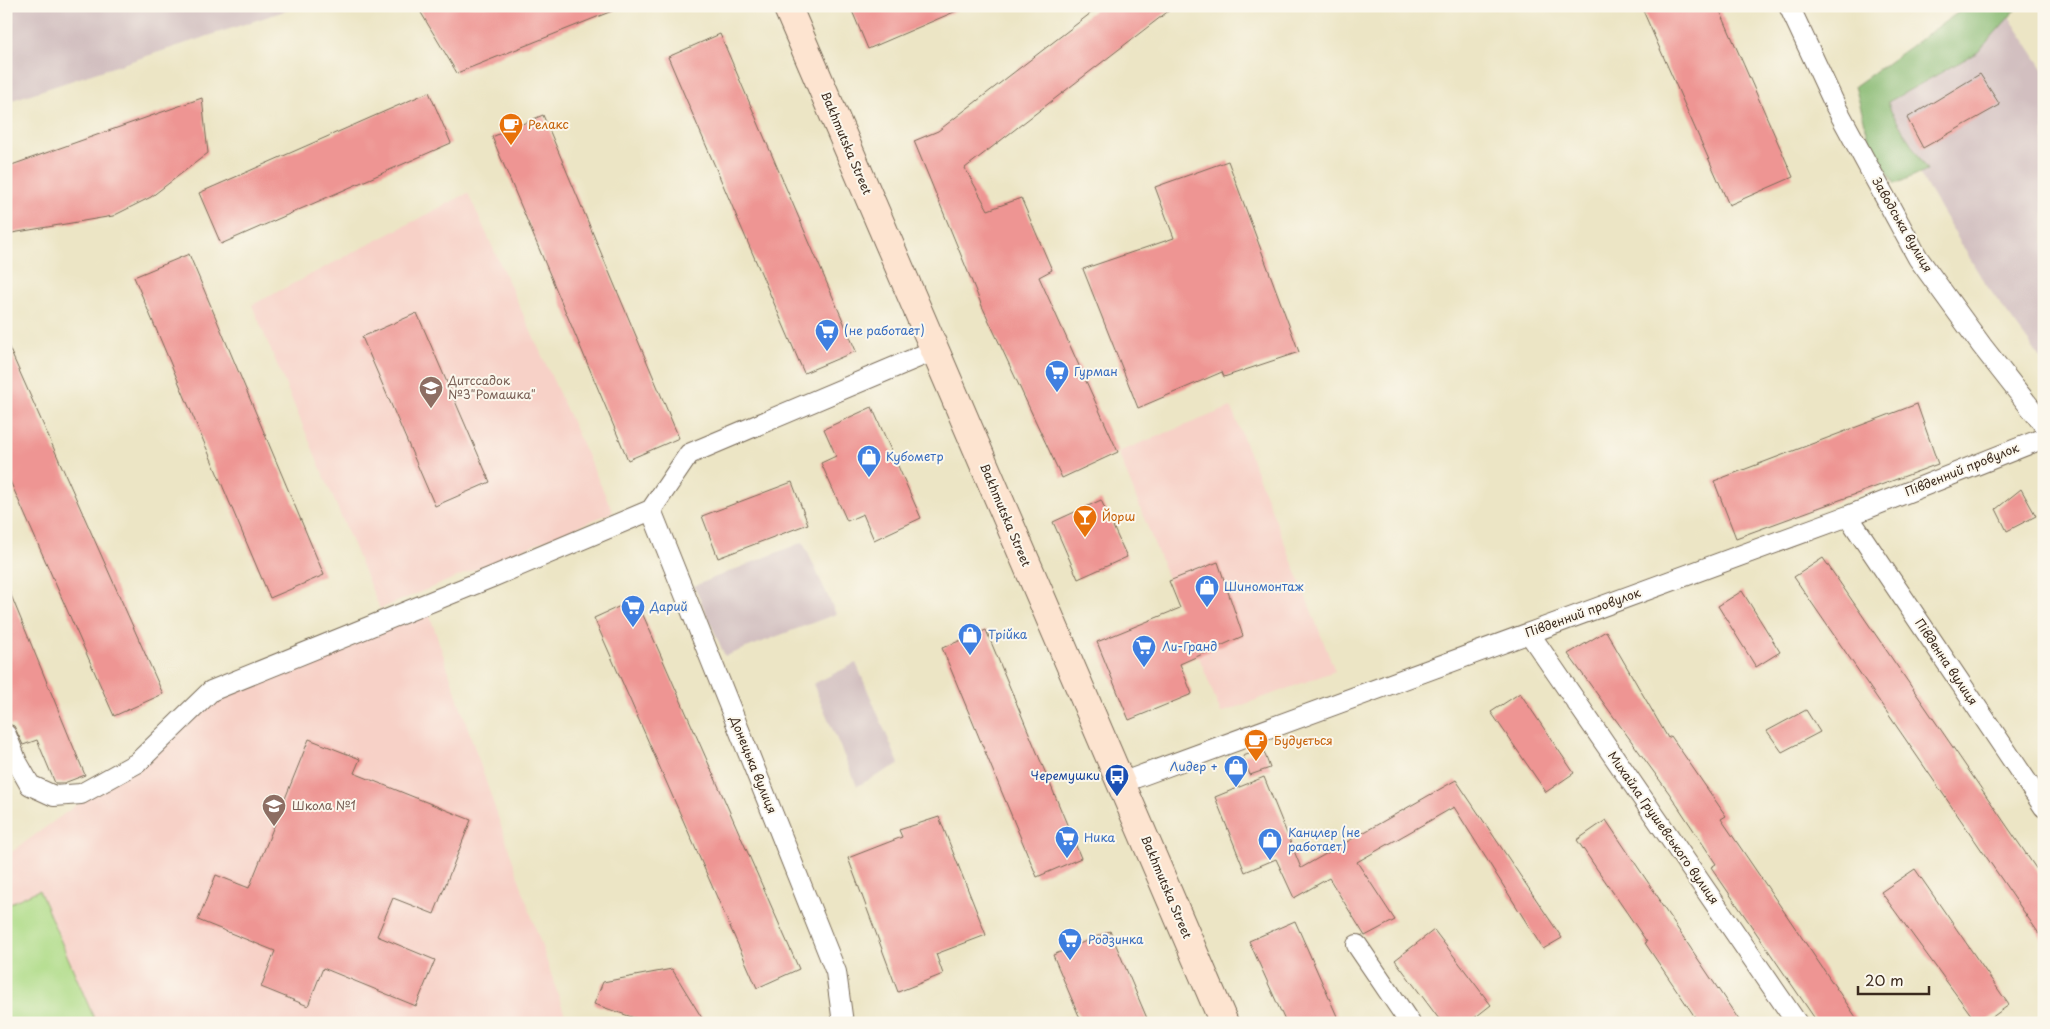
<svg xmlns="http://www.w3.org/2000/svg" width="2050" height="1029" font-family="'Playpen Sans',sans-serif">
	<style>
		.built { fill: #f7d1c7 }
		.industrial { fill: #d2bfc0 }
		.green { fill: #aedb87; stroke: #748252 }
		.forest { fill: #8abb74; stroke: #627249 }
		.building { fill: #ee9593 }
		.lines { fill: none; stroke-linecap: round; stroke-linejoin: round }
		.street-casing { stroke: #796b58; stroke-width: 22 }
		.secondary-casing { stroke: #796b58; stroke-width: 30 }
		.street { stroke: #fff; stroke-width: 20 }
		.secondary { stroke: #fde4d0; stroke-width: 28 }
		.labels { text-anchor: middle; stroke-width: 4; stroke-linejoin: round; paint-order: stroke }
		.food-label { font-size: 12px; fill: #c56008; stroke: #fbf7ec; text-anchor: start }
		.street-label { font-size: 12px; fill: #3b2a1e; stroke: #fbf7ec }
		.shop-label { font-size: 12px; fill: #366cbe; stroke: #fbf7ec; text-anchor: start }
		.education-label { font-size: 12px; fill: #785e54; stroke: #fbf7ec; text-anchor: start }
		.transit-label { font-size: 12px; fill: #164399; stroke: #fbf7ec; text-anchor: end }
	</style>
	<rect width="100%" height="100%" fill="#fbf7ec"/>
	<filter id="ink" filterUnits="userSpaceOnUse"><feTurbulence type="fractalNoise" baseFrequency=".02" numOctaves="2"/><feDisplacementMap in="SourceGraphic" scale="10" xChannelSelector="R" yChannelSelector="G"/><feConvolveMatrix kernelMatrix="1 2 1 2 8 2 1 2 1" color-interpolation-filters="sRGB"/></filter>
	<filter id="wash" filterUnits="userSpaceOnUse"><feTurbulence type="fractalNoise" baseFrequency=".0096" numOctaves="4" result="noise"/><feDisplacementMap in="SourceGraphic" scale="20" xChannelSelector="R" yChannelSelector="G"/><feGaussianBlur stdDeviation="1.12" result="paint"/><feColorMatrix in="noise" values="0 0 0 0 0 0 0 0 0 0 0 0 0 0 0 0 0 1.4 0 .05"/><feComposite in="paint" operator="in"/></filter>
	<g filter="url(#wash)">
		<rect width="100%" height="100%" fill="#ece5c5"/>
		<path class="built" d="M468 193 613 512 380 609 252 305Z
			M1231 407 1335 671 1221 713 1118 452Z
			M428 610 567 1021 565 1023H6V856L86 798 212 698Z"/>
		<path class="industrial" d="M6 6H300L6 102Z
			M2002 6 2044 70V363L1984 282 1871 93Z
			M803 542 836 614 725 656 694 586Z
			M856 663 899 764 857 786 813 684Z"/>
		<path class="green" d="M39 890 96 1023H6V905Z"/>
		<path class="forest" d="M1967 6H2019L1978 52 1888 102 1891 111 1927 170 1895 184 1869 139 1855 86Z"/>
		<g id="blocks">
			<path class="building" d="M417 6H622V7L457 73Z
				M850 6H968L868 49Z
				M1100 6H1175L965 168 988 210 1021 198 1052 270 1039 277 1118 452 1062 478 982 306 914 141 938 131Z
				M1641 6H1718L1793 177 1729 205Z
				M720 34 856 351 804 373 668 57Z
				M1980 74 2000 105 1923 148 1907 118Z
				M429 92 451 143 221 244 199 193Z
				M202 98 208 153 151 197 113 216 6 234V167Z
				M543 115 679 438 628 460 492 137Z
				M1228 161 1299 352 1224 377 1222 372 1138 408 1083 269 1174 238 1155 187Z
				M189 254 324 575 270 598 134 277Z
				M417 313 490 482 435 506 362 337Z
				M6 341 163 694 114 716 6 472Z
				M1917 404 1938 464 1736 538 1714 481Z
				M872 407 921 518 874 540 863 514 847 521 821 463 836 456 824 429Z
				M792 482 808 524 718 558 702 516Z
				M2021 489 2036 516 2007 531 1996 509Z
				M1101 500 1127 557 1078 579 1053 522Z
				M1823 558 2044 880V941L1794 577Z
				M1218 562 1243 636 1180 664 1192 694 1129 720 1097 642 1180 608 1169 581Z
				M6 583 85 775 64 783H55L37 740 23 745 14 726 6 723Z
				M1742 591 1780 652 1756 667 1718 606Z
				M636 599 799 969 757 988 594 618Z
				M986 630 1081 858 1037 877 942 648Z
				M1606 631 1668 738 1671 736 1726 816 1721 819 1860 1023H1818L1711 867 1716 864 1669 793 1568 654Z
				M1520 693 1574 773 1546 792 1491 712Z
				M1806 710 1820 732 1782 752 1767 731Z
				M309 739 360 759 354 773 471 820 434 914 393 898 377 936 435 960 416 1006 323 968 308 1006 261 987 275 951 198 920 216 875 249 888Z
				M1263 749 1270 768 1250 775 1243 756Z
				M1264 777 1301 868 1456 780 1562 938 1543 949 1454 807 1357 862 1395 920 1365 936 1329 878 1294 898 1276 859 1245 872 1215 797Z
				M939 817 986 935 936 954 943 974 898 992 848 858 902 837 899 830Z
				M1606 820 1660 900 1659 901 1741 1023H1699L1645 943 1647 942 1577 840Z
				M1915 869 2009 1005 1984 1023H1977L1881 892Z
				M1295 921 1340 1023H1286L1249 941Z
				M1434 930 1491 1005 1468 1023H1442L1395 960Z
				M1110 931 1149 1023H1082L1053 955Z
				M672 969 705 1023H649L594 1004 603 982Z"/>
		</g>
	</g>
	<g filter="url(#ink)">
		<use href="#blocks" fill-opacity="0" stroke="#796b58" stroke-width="1"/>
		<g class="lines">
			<defs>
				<path id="street" d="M1789 6 1836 107 1918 258 1982 346 2044 425
					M651 510 836 972 843 1023
					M1848 516 2044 807
					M1529 633 1797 1023
					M6 735 17 762 30 785 54 796 81 794 137 763 211 691 492 577 651 510 689 454 935 350
					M1121 783 1848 516 2044 438
					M1357 945 1410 1023"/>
				<path id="secondary" d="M787 6 1224 1023"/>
			</defs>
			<use href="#street" class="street-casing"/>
			<use href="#secondary" class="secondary-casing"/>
			<use href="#street" class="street"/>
			<use href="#secondary" class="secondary"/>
		</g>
	</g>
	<defs>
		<symbol id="cafe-pin" viewBox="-11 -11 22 30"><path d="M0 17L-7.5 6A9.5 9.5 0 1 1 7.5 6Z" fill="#e8710a" stroke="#fbf7ec"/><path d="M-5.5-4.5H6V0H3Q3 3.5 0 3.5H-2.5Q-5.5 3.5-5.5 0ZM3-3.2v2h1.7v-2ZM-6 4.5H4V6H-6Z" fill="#fff"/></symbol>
		<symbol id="supermarket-pin" viewBox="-11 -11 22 30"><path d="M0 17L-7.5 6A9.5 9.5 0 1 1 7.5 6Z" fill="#3f7fe0" stroke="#fbf7ec"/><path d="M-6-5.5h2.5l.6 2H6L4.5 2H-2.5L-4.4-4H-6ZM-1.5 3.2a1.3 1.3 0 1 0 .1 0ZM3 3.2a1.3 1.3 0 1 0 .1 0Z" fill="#fff"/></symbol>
		<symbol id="school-pin" viewBox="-11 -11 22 30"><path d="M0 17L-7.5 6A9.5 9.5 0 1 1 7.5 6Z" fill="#8d6e63" stroke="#fbf7ec"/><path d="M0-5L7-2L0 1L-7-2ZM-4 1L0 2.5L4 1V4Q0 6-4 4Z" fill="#fff"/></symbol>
		<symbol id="shop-pin" viewBox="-11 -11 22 30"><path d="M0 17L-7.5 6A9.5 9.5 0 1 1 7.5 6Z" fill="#3f7fe0" stroke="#fbf7ec"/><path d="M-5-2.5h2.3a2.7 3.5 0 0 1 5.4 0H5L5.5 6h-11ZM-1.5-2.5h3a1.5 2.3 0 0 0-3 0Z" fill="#fff"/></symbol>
		<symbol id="bar-pin" viewBox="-11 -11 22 30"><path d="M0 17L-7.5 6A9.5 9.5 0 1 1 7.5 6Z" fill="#e8710a" stroke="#fbf7ec"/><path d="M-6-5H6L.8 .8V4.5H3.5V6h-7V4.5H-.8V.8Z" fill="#fff"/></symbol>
		<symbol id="bus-pin" viewBox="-11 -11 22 30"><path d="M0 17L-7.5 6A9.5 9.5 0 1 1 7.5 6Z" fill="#1a4fb4" stroke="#fbf7ec"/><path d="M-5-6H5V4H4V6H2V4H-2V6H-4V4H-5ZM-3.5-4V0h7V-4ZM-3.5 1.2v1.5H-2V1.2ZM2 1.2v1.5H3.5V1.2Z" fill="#fff"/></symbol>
	</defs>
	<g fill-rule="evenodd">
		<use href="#cafe-pin" x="497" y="111" width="28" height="38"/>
		<use href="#supermarket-pin" x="813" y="317" width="28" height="38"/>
		<use href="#supermarket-pin" x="1043" y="358" width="28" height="38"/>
		<use href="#school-pin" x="417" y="374" width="28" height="38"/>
		<use href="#shop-pin" x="855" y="443" width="28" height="38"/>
		<use href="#bar-pin" x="1071" y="503" width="28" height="38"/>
		<use href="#shop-pin" x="1193" y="573" width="28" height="38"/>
		<use href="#supermarket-pin" x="619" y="593" width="28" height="38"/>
		<use href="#shop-pin" x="956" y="621" width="28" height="38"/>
		<use href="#supermarket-pin" x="1130" y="633" width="28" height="38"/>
		<use href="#cafe-pin" x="1242" y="727" width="28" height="38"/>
		<use href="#shop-pin" x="1222" y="753" width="28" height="38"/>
		<use href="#bus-pin" x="1103" y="762" width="28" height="38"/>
		<use href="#school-pin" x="260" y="792" width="28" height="38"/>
		<use href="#supermarket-pin" x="1053" y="824" width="28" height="38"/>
		<use href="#shop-pin" x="1256" y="826" width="28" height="38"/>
		<use href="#supermarket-pin" x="1056" y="926" width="28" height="38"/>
	</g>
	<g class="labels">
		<g class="food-label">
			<text x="528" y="129">Релакс</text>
			<text x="1102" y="521">Йорш</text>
			<text x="1274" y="745">Будується</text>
		</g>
		<g class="street-label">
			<text transform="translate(846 143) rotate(67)" y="4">Bakhmutska Street</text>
			<text transform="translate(1902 225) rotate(60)" y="4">Заводська вулиця</text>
			<text transform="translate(1962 470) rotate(-22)" y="4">Південний провулок</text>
			<text transform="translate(1005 515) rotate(67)" y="4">Bakhmutska Street</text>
			<text transform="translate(1583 613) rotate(-20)" y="4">Південний провулок</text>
			<text transform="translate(1946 662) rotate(56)" y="4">Південна вулиця</text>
			<text transform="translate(753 765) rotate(68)" y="4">Донецька вулиця</text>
			<text transform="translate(1663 828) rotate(55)" y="4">Михайла Грушевського вулиця</text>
			<text transform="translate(1166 887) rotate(67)" y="4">Bakhmutska Street</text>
		</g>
		<g class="shop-label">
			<text x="844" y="335">(не работает)</text>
			<text x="1074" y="376">Гурман</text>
			<text x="886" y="461">Кубометр</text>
			<text x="1224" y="591">Шиномонтаж</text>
			<text x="650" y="611">Дарий</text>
			<text x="988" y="639">Трійка</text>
			<text x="1162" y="651">Ли-Гранд</text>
			<text x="1218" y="771" text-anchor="end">Лидер +</text>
			<text x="1288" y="837">Канцлер (не<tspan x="1288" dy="14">работает)</tspan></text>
			<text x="1084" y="842">Ника</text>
			<text x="1088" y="944">Родзинка</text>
		</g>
		<g class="education-label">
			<text x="448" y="385">Дитссадок<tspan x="448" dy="14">№3"Ромашка"</tspan></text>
			<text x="292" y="810">Школа №1</text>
		</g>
		<g class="transit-label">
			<text x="1100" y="780">Черемушки</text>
		</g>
	</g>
	<rect width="2050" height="1029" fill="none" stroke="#fbf7ec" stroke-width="25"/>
	<path d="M1858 986v8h71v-8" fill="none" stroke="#3b2a1e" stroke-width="2.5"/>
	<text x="1865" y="986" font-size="15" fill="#3b2a1e" stroke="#fbf7ec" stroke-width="4" paint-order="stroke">20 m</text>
</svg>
